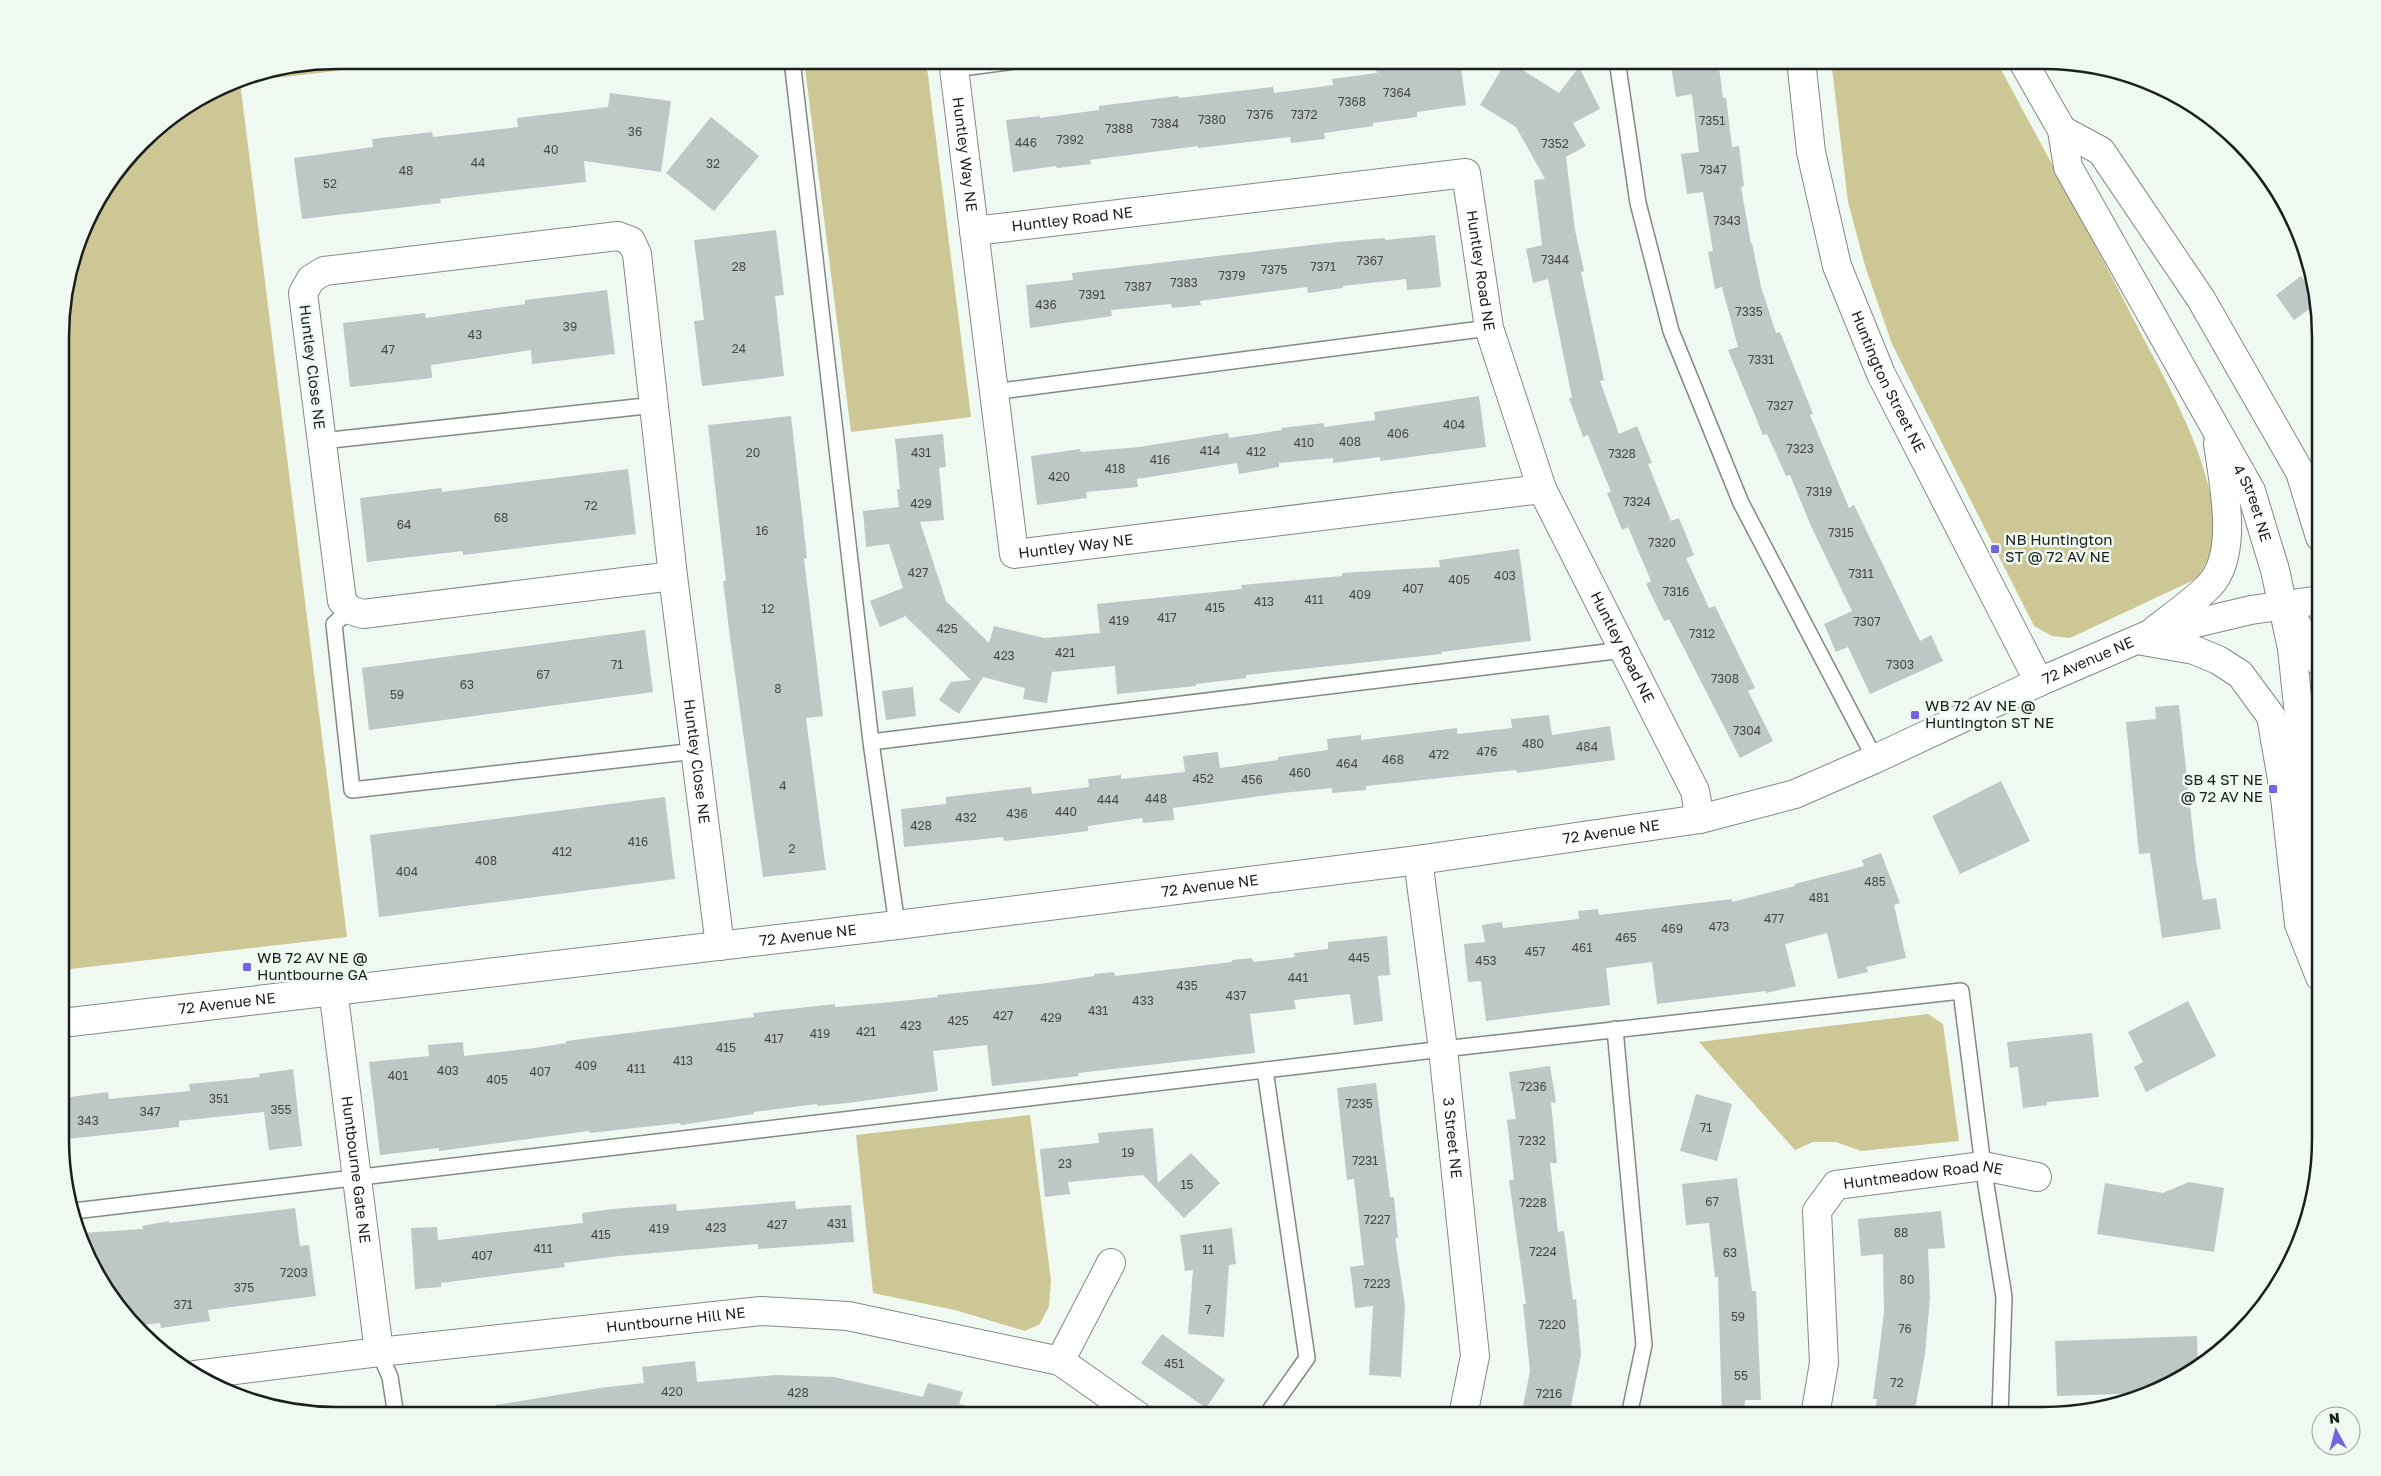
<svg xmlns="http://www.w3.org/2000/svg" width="2381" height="1476" font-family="'Golos Text',sans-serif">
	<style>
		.green { fill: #cdc795 }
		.building { fill: #bdc8c6 }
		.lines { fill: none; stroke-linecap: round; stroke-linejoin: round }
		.lane-casing { stroke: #828a84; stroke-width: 18 }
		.street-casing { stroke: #828a84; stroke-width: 30 }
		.secondary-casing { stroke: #828a84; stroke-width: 30 }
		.lane { stroke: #fff; stroke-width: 15 }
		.street { stroke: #fff; stroke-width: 28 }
		.secondary { stroke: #fff; stroke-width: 28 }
		.poi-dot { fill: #7662dd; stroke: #eff8f1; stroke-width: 2 }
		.labels { text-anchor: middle; stroke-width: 5; stroke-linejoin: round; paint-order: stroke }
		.number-label { font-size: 12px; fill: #444946 }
		.street-label { font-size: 15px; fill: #1b1f1c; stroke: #eff8f1 }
		.poi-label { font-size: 15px; fill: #1b1f1c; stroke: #eff8f1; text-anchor: start }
		.rim { fill: none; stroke: #1b1f1c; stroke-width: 2.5 }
	</style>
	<rect width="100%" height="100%" fill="#eff8f1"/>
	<path class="green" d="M336 60H430L240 82 347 937 62 970V301L89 214 154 129 231 81Z
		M804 60H926L971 417 851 432Z
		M1831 60H1996C2043 148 2091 235 2136 324 2168 386 2208 452 2215 523 2217 545 2209 562 2196 579L2070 638 2052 636 2034 626 1892 344 1866 269 1848 202Z
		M1928 1014 1943 1024 1959 1141 1861 1151 1836 1142H1813L1795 1150 1699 1042Z
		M1030 1115 1051 1281 1049 1306 1040 1324 1025 1331 955 1310 873 1293 856 1135Z"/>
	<path class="building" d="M1425 60H1460L1466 105 1417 112V117L1373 123V126L1324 133 1325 139 1291 143 1290 137 1198 148V146L1090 160 1091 164 1057 168 1056 166 1013 172 1006 120 1040 116V118L1099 110V106L1178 96 1179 98 1273 87 1274 93 1333 85 1332 79 1377 73 1376 70 1426 63Z
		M1507 60 1559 93 1579 67 1600 109 1573 123 1586 146 1566 157 1575 230 1584 271 1581 272 1604 380 1600 381 1619 434 1637 426 1652 463 1648 464 1671 521 1679 518 1694 555 1686 558 1709 608 1715 606 1755 688 1748 691 1773 741 1740 758 1669 619 1664 621 1646 584 1651 581 1628 527 1622 530 1607 493 1611 492 1588 435 1583 437 1569 398H1572L1548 279 1533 283 1526 249 1542 245 1534 180 1545 179 1516 127 1480 105Z
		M1670 60H1718L1723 98H1726L1732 147 1739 146 1744 186 1741 187 1751 244 1752 243 1761 287 1776 333 1780 332 1813 414 1810 415 1849 508 1854 505 1920 641 1931 635 1943 661 1870 694 1848 647 1836 652 1824 624 1852 611 1811 526 1790 475 1786 476 1767 434 1763 435 1728 350 1738 347 1722 287 1715 289 1708 252 1713 251 1703 192 1687 194 1681 154 1699 152 1692 94 1676 97Z
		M610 93 671 101 661 172 584 161 586 182 440 199 441 203 302 219 294 158 373 147 372 139 432 132 433 137 518 127 517 118 608 107Z
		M711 117 759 156 714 211 666 173Z
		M776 230 784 295 775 296 784 376 702 386 694 321 704 320 694 240Z
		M1435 235 1441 287 1407 290 1406 279 1343 286V288L1308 293 1307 287 1200 301 1201 305 1172 308 1171 304 1111 310 1112 316 1030 328 1026 285 1073 280 1072 273 1337 242 1385 238V240Z
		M2301 276 2317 297 2318 303 2294 320 2276 295Z
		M607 290 615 354 532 364 531 350 431 365 432 378 350 387 343 323 425 313 426 318 525 304V300Z
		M1479 396 1486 447 1380 461V457L1333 463V458L1279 463V467L1239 474 1237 463 1137 479 1138 487 1086 492 1087 498 1037 505 1031 456 1080 449 1081 452 1139 447 1228 433 1229 438 1282 430 1281 428 1324 423V427L1375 420 1374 412Z
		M791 416 807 558 804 559 823 716 806 718 826 870 763 877 731 645 723 581H726L708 425Z
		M943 434 946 467 939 468 944 520 920 522 946 601 989 643 994 626 1044 638 1100 633 1097 604 1242 589 1241 585 1342 576V573L1440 567 1439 560 1519 549 1531 641 1441 652 1442 654 1246 675V678L1196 684V686L1117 694 1115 666 1052 672 1047 703 1023 699 1025 688 983 677 959 714 939 700 951 682 971 680 904 615V617L880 627 870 601 903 588 889 544 866 547 863 511 899 507 897 489H900L895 439Z
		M628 469 636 534 463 555V551L367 562 360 498 442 488V492Z
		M645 630 653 692 369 730 362 668Z
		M913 687 916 716 886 720 882 691Z
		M2179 705 2196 860 2203 900 2216 898 2221 929 2162 938 2150 853 2139 854 2126 722 2156 719 2155 707Z
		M1549 715 1552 735 1610 726 1615 760 1517 773 1516 770 1366 786V790L1332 793V788L1282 793 1173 808 1174 820 1143 823 1142 818 1088 826V831L1049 836 1004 841 1003 837 904 847 901 809 946 804V797L1031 787 1032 794 1089 787 1088 779 1121 775V779L1185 772 1183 756 1218 752 1220 768 1278 760V757L1328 750 1327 739 1361 735V740L1457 728V734L1512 728 1511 719Z
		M2001 781 2030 841 1960 874 1932 816Z
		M665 797 675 879 379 917 370 835Z
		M1881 853 1900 903 1894 905 1906 958 1866 967 1868 972 1838 979 1827 933 1785 944 1796 986 1766 993V991L1657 1004 1652 962 1606 968 1610 1005 1486 1021 1481 981 1468 982 1464 944 1485 942 1482 925 1502 922 1503 928 1579 919 1578 911 1598 909 1599 915 1732 899V902L1795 886V884L1864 866 1862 860Z
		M1387 936 1390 975 1378 976 1383 1021 1354 1025 1350 994 1294 1000 1296 1009 1250 1014 1255 1053 1113 1069 1078 1073 1079 1076 992 1086 987 1045 933 1051 938 1091 847 1103 817 1106V1104L754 1112V1114L681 1125 680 1123 590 1133 589 1131 439 1151V1148L380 1155 369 1062 429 1056 428 1045 463 1042 464 1056 535 1048 566 1043V1041L754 1017 753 1013 835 1004V1007L881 1003 938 997 937 995 1047 983 1094 976V974L1114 972 1115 976 1232 962V960L1252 958 1253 962 1295 957 1294 953 1328 949V942Z
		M2188 1001 2216 1056 2146 1092 2134 1067 2143 1062 2128 1032Z
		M2092 1033 2099 1097 2047 1102V1105L2023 1108 2018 1067 2010 1068 2007 1042Z
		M1550 1066 1556 1102 1551 1103 1557 1163H1550L1558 1232 1564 1231 1573 1300 1576 1299 1581 1355 1569 1416H1521L1530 1371 1523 1304H1526L1509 1180H1514L1507 1120 1516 1119 1509 1072Z
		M293 1069 302 1146 269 1150 264 1112 179 1121V1127L66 1139 62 1098 108 1092 109 1099 190 1091 189 1084 260 1077 259 1074Z
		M1376 1083 1390 1197H1394L1398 1238H1395L1405 1306 1401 1377 1369 1375 1373 1306 1355 1308 1350 1267 1364 1265 1354 1179 1347 1180 1337 1088Z
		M1696 1094 1732 1104 1717 1161 1680 1151Z
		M1153 1128 1158 1183 1191 1153 1220 1183 1184 1218 1143 1175 1068 1182 1070 1194 1045 1197 1040 1149 1099 1143 1098 1133Z
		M1737 1178 1752 1291H1756L1761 1400H1745L1744 1416H1722L1718 1277H1715L1709 1223 1686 1225 1682 1184Z
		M2189 1182 2224 1188 2214 1252 2097 1234 2105 1183 2163 1193Z
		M795 1201 796 1209 851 1205 854 1242 758 1249V1244L619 1256 564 1263 565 1267 441 1283V1287L415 1289 411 1228 437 1227 438 1240 583 1223 582 1213 613 1209 676 1204 677 1211Z
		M295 1208 300 1246 309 1245 316 1296 208 1310 210 1321 161 1328 160 1323 134 1326 97 1278 82 1233 143 1229 142 1226 169 1221V1223Z
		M1941 1211 1945 1248 1928 1249 1930 1298 1925 1354 1914 1415H1874L1877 1399H1873L1884 1313 1883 1254 1861 1256 1858 1219Z
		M1232 1228 1236 1264 1229 1265 1224 1337 1188 1334 1193 1270 1185 1271 1180 1235Z
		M1162 1334 1225 1380 1206 1408 1141 1363Z
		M2197 1336 2198 1367 2183 1379 2149 1393 2057 1396 2055 1341Z
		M695 1361 697 1382 775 1375 834 1377 923 1397 928 1383 963 1392 959 1404 971 1407 970 1416H860L839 1411 761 1409V1416H497L496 1405 600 1388 644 1383 642 1367Z"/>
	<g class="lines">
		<defs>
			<path id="lane" d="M792 60 871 742 897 925
				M1617 60 1638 203 1671 331 1741 503 1875 759
				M954 69 1023 60
				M993 392 1489 328
				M322 441 655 405
				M350 610 334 624 352 790 696 751
				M871 742 1623 650
				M1615 1029 1644 1345 1629 1416
				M1265 1070 1307 1358 1266 1416
				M74 1211 1443 1049 1961 991 1983 1166 2004 1297 2000 1415
				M379 1352 390 1377 396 1416"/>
			<g id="street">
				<path id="s1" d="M953 60 1014 554 1542 489"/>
				<path id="s2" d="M1801 60 1811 152 1837 266 1881 374 2039 682"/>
				<path id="s3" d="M974 231 1466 173 1489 328 1542 489 1695 791 1700 819"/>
				<path id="s4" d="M673 576 363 614 350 610 342 601 303 293 311 279 324 271 618 236 631 241 637 254 673 576 720 946"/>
				<path id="s5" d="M1418 860 1443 1049 1475 1356 1463 1416"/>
				<path id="s6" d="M333 989 379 1352"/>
				<path d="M1060 1361 1111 1263"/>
				<path id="s7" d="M195 1375 379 1352 761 1311 848 1316 1060 1361 1138 1416"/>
				<path id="s8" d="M1815 1416 1824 1363 1817 1211 1836 1185 1983 1166 2037 1177"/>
			</g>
			<g id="secondary">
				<path id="s9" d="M2022 60 2062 130 2068 167 2251 491 2275 570 2292 648 2320 919"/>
				<path d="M2062 130 2101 151 2201 299 2300 472 2320 537"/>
				<path d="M2292 617 2320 662"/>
				<path d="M2155 630C2173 616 2193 602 2209 586 2240 555 2223 482 2218 443"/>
				<path d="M2143 641 2194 650 2218 660 2240 674 2271 716 2285 797 2299 924 2320 977"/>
				<path id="s10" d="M62 1023 897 925 1418 860 1700 819 1795 794 1875 759 2039 682 2150 634 2251 610 2320 600"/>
			</g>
		</defs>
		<use href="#lane" class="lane-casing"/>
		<use href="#street" class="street-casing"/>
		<use href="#secondary" class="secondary-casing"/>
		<use href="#lane" class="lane"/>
		<use href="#street" class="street"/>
		<use href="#secondary" class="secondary"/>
	</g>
	<g class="poi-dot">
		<rect x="1990" y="544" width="10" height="10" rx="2.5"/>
		<rect x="1910" y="710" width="10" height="10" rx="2.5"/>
		<rect x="2268" y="784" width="10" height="10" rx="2.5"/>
		<rect x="242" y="962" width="10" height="10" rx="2.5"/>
	</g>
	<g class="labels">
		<g class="number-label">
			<text x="1397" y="97">7364</text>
			<text x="1352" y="106">7368</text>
			<text x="1260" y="119">7376</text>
			<text x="1304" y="119">7372</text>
			<text x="1212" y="124">7380</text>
			<text x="1712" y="125">7351</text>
			<text x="1165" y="128">7384</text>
			<text x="1119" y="133">7388</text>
			<text x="635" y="136">36</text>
			<text x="1070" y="144">7392</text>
			<text x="1026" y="147">446</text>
			<text x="1555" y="148">7352</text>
			<text x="551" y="154">40</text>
			<text x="478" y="167">44</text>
			<text x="713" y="168">32</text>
			<text x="1713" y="174">7347</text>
			<text x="406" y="175">48</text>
			<text x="330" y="188">52</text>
			<text x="1727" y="225">7343</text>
			<text x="1555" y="264">7344</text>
			<text x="1370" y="265">7367</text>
			<text x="739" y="271">28</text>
			<text x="1323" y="271">7371</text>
			<text x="1274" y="274">7375</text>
			<text x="1232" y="280">7379</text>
			<text x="1184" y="287">7383</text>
			<text x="1138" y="291">7387</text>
			<text x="1092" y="299">7391</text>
			<text x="1046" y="309">436</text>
			<text x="1749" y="316">7335</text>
			<text x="570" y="331">39</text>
			<text x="475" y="339">43</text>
			<text x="739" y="353">24</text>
			<text x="388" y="354">47</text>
			<text x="1761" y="364">7331</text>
			<text x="1780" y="410">7327</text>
			<text x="1454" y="429">404</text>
			<text x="1398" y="438">406</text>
			<text x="1350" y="446">408</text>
			<text x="1304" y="447">410</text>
			<text x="1800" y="453">7323</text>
			<text x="1210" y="455">414</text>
			<text x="1256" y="456">412</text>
			<text x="753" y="457">20</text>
			<text x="921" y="457">431</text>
			<text x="1622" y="458">7328</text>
			<text x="1160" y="464">416</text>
			<text x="1115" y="473">418</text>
			<text x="1059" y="481">420</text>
			<text x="1819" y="496">7319</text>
			<text x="1637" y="506">7324</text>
			<text x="921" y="508">429</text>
			<text x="591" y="510">72</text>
			<text x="501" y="522">68</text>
			<text x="404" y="529">64</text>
			<text x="762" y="535">16</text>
			<text x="1841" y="537">7315</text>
			<text x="1662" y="547">7320</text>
			<text x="918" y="577">427</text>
			<text x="1861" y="578">7311</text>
			<text x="1505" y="580">403</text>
			<text x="1459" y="584">405</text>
			<text x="1413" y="593">407</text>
			<text x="1676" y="596">7316</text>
			<text x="1360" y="599">409</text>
			<text x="1314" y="604">411</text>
			<text x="1264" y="606">413</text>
			<text x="1215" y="612">415</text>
			<text x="768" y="613">12</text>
			<text x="1167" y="622">417</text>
			<text x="1119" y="625">419</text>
			<text x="1867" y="626">7307</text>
			<text x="947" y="633">425</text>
			<text x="1702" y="638">7312</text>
			<text x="1065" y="657">421</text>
			<text x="1004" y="660">423</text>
			<text x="617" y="669">71</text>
			<text x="1900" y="669">7303</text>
			<text x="543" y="679">67</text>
			<text x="1725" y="683">7308</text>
			<text x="467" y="689">63</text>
			<text x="778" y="693">8</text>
			<text x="397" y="699">59</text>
			<text x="1747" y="735">7304</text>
			<text x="1533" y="748">480</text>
			<text x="1587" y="751">484</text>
			<text x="1487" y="756">476</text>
			<text x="1439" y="759">472</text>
			<text x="1393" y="764">468</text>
			<text x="1347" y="768">464</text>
			<text x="1300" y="777">460</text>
			<text x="1203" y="783">452</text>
			<text x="1252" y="784">456</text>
			<text x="783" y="790">4</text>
			<text x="1156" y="803">448</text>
			<text x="1108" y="804">444</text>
			<text x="1066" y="816">440</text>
			<text x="1017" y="818">436</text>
			<text x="966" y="822">432</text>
			<text x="921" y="830">428</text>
			<text x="638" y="846">416</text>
			<text x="792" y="853">2</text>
			<text x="562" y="856">412</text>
			<text x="486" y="865">408</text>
			<text x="407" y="876">404</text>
			<text x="1875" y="886">485</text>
			<text x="1819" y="902">481</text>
			<text x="1774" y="923">477</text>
			<text x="1719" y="931">473</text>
			<text x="1672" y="933">469</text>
			<text x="1626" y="942">465</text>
			<text x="1582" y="952">461</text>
			<text x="1535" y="956">457</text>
			<text x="1359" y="962">445</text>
			<text x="1486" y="965">453</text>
			<text x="1298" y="982">441</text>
			<text x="1187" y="990">435</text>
			<text x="1236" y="1000">437</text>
			<text x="1143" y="1005">433</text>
			<text x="1098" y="1015">431</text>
			<text x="1003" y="1020">427</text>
			<text x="1051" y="1022">429</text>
			<text x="958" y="1025">425</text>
			<text x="911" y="1030">423</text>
			<text x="866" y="1036">421</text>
			<text x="820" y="1038">419</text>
			<text x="774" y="1043">417</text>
			<text x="726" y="1052">415</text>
			<text x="683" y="1065">413</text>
			<text x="586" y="1070">409</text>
			<text x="636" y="1073">411</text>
			<text x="448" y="1075">403</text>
			<text x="540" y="1076">407</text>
			<text x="398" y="1080">401</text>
			<text x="497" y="1084">405</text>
			<text x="1533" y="1091">7236</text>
			<text x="219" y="1103">351</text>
			<text x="1359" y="1108">7235</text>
			<text x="281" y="1114">355</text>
			<text x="150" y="1116">347</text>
			<text x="88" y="1125">343</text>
			<text x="1706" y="1132">71</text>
			<text x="1532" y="1145">7232</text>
			<text x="1128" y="1157">19</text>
			<text x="1365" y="1165">7231</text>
			<text x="1065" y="1168">23</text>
			<text x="1187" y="1189">15</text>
			<text x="1712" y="1206">67</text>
			<text x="1533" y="1207">7228</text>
			<text x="1377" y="1224">7227</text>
			<text x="837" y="1228">431</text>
			<text x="777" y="1229">427</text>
			<text x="716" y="1232">423</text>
			<text x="659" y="1233">419</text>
			<text x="1901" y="1237">88</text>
			<text x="601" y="1239">415</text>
			<text x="543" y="1253">411</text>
			<text x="1208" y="1254">11</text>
			<text x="1543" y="1256">7224</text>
			<text x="1730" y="1257">63</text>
			<text x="482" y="1260">407</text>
			<text x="294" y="1277">7203</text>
			<text x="1907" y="1284">80</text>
			<text x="1377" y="1288">7223</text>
			<text x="244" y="1292">375</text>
			<text x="183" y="1309">371</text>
			<text x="1208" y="1314">7</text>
			<text x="1738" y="1321">59</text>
			<text x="1552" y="1329">7220</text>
			<text x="1905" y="1333">76</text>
			<text x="1174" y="1368">451</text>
			<text x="1741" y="1380">55</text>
			<text x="1897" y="1387">72</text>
			<text x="672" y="1396">420</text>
			<text x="798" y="1397">428</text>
			<text x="1549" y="1398">7216</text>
		</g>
		<g class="street-label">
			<text dy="5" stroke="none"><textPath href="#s1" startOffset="95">Huntley Way NE</textPath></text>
			<text dy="5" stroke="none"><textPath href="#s3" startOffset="99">Huntley Road NE</textPath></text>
			<text dy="5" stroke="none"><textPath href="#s3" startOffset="594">Huntley Road NE</textPath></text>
			<text transform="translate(312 367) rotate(83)" y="5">Huntley Close NE</text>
			<text dy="5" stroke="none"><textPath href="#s2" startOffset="336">Huntington Street NE</textPath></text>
			<text dy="5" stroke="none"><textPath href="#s9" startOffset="502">4 Street NE</textPath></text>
			<text dy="5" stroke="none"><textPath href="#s1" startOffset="560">Huntley Way NE</textPath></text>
			<text dy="5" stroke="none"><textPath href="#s3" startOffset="999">Huntley Road NE</textPath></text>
			<text dy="5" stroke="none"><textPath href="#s10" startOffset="2071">72 Avenue NE</textPath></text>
			<text dy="5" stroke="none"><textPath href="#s4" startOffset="1515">Huntley Close NE</textPath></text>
			<text dy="5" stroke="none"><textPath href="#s10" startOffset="1561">72 Avenue NE</textPath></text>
			<text dy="5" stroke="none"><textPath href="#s10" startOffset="1156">72 Avenue NE</textPath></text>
			<text dy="5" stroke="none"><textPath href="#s10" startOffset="751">72 Avenue NE</textPath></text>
			<text dy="5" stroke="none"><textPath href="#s10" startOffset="166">72 Avenue NE</textPath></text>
			<text dy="5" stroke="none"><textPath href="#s5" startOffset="280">3 Street NE</textPath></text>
			<text dy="5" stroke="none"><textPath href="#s6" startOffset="182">Huntbourne Gate NE</textPath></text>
			<text dy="5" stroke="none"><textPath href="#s8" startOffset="326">Huntmeadow Road NE</textPath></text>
			<text dy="5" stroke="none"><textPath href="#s7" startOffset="484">Huntbourne Hill NE</textPath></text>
		</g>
		<g class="poi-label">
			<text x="2005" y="545">NB Huntington<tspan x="2005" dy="17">ST @ 72 AV NE</tspan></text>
			<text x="1925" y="711">WB 72 AV NE @<tspan x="1925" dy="17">Huntington ST NE</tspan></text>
			<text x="2263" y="785" text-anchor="end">SB 4 ST NE<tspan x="2263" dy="17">@ 72 AV NE</tspan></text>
			<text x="257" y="963">WB 72 AV NE @<tspan x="257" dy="17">Huntbourne GA</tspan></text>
		</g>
	</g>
	<path d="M0 0H2381V1476H0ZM337 69H2044A268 268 0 0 1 2312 337V1139A268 268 0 0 1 2044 1407H337A268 268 0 0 1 69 1139V337A268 268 0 0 1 337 69Z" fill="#eff8f1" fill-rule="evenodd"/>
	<path class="rim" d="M337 69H2044A268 268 0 0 1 2312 337V1139A268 268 0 0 1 2044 1407H337A268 268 0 0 1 69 1139V337A268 268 0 0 1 337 69Z"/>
	<g transform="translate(2336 1431) rotate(353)"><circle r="24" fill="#eff8f1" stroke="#9aa19c"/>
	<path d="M0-4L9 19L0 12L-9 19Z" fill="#7662dd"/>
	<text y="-8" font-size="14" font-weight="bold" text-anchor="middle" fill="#1b1f1c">N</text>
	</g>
</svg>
